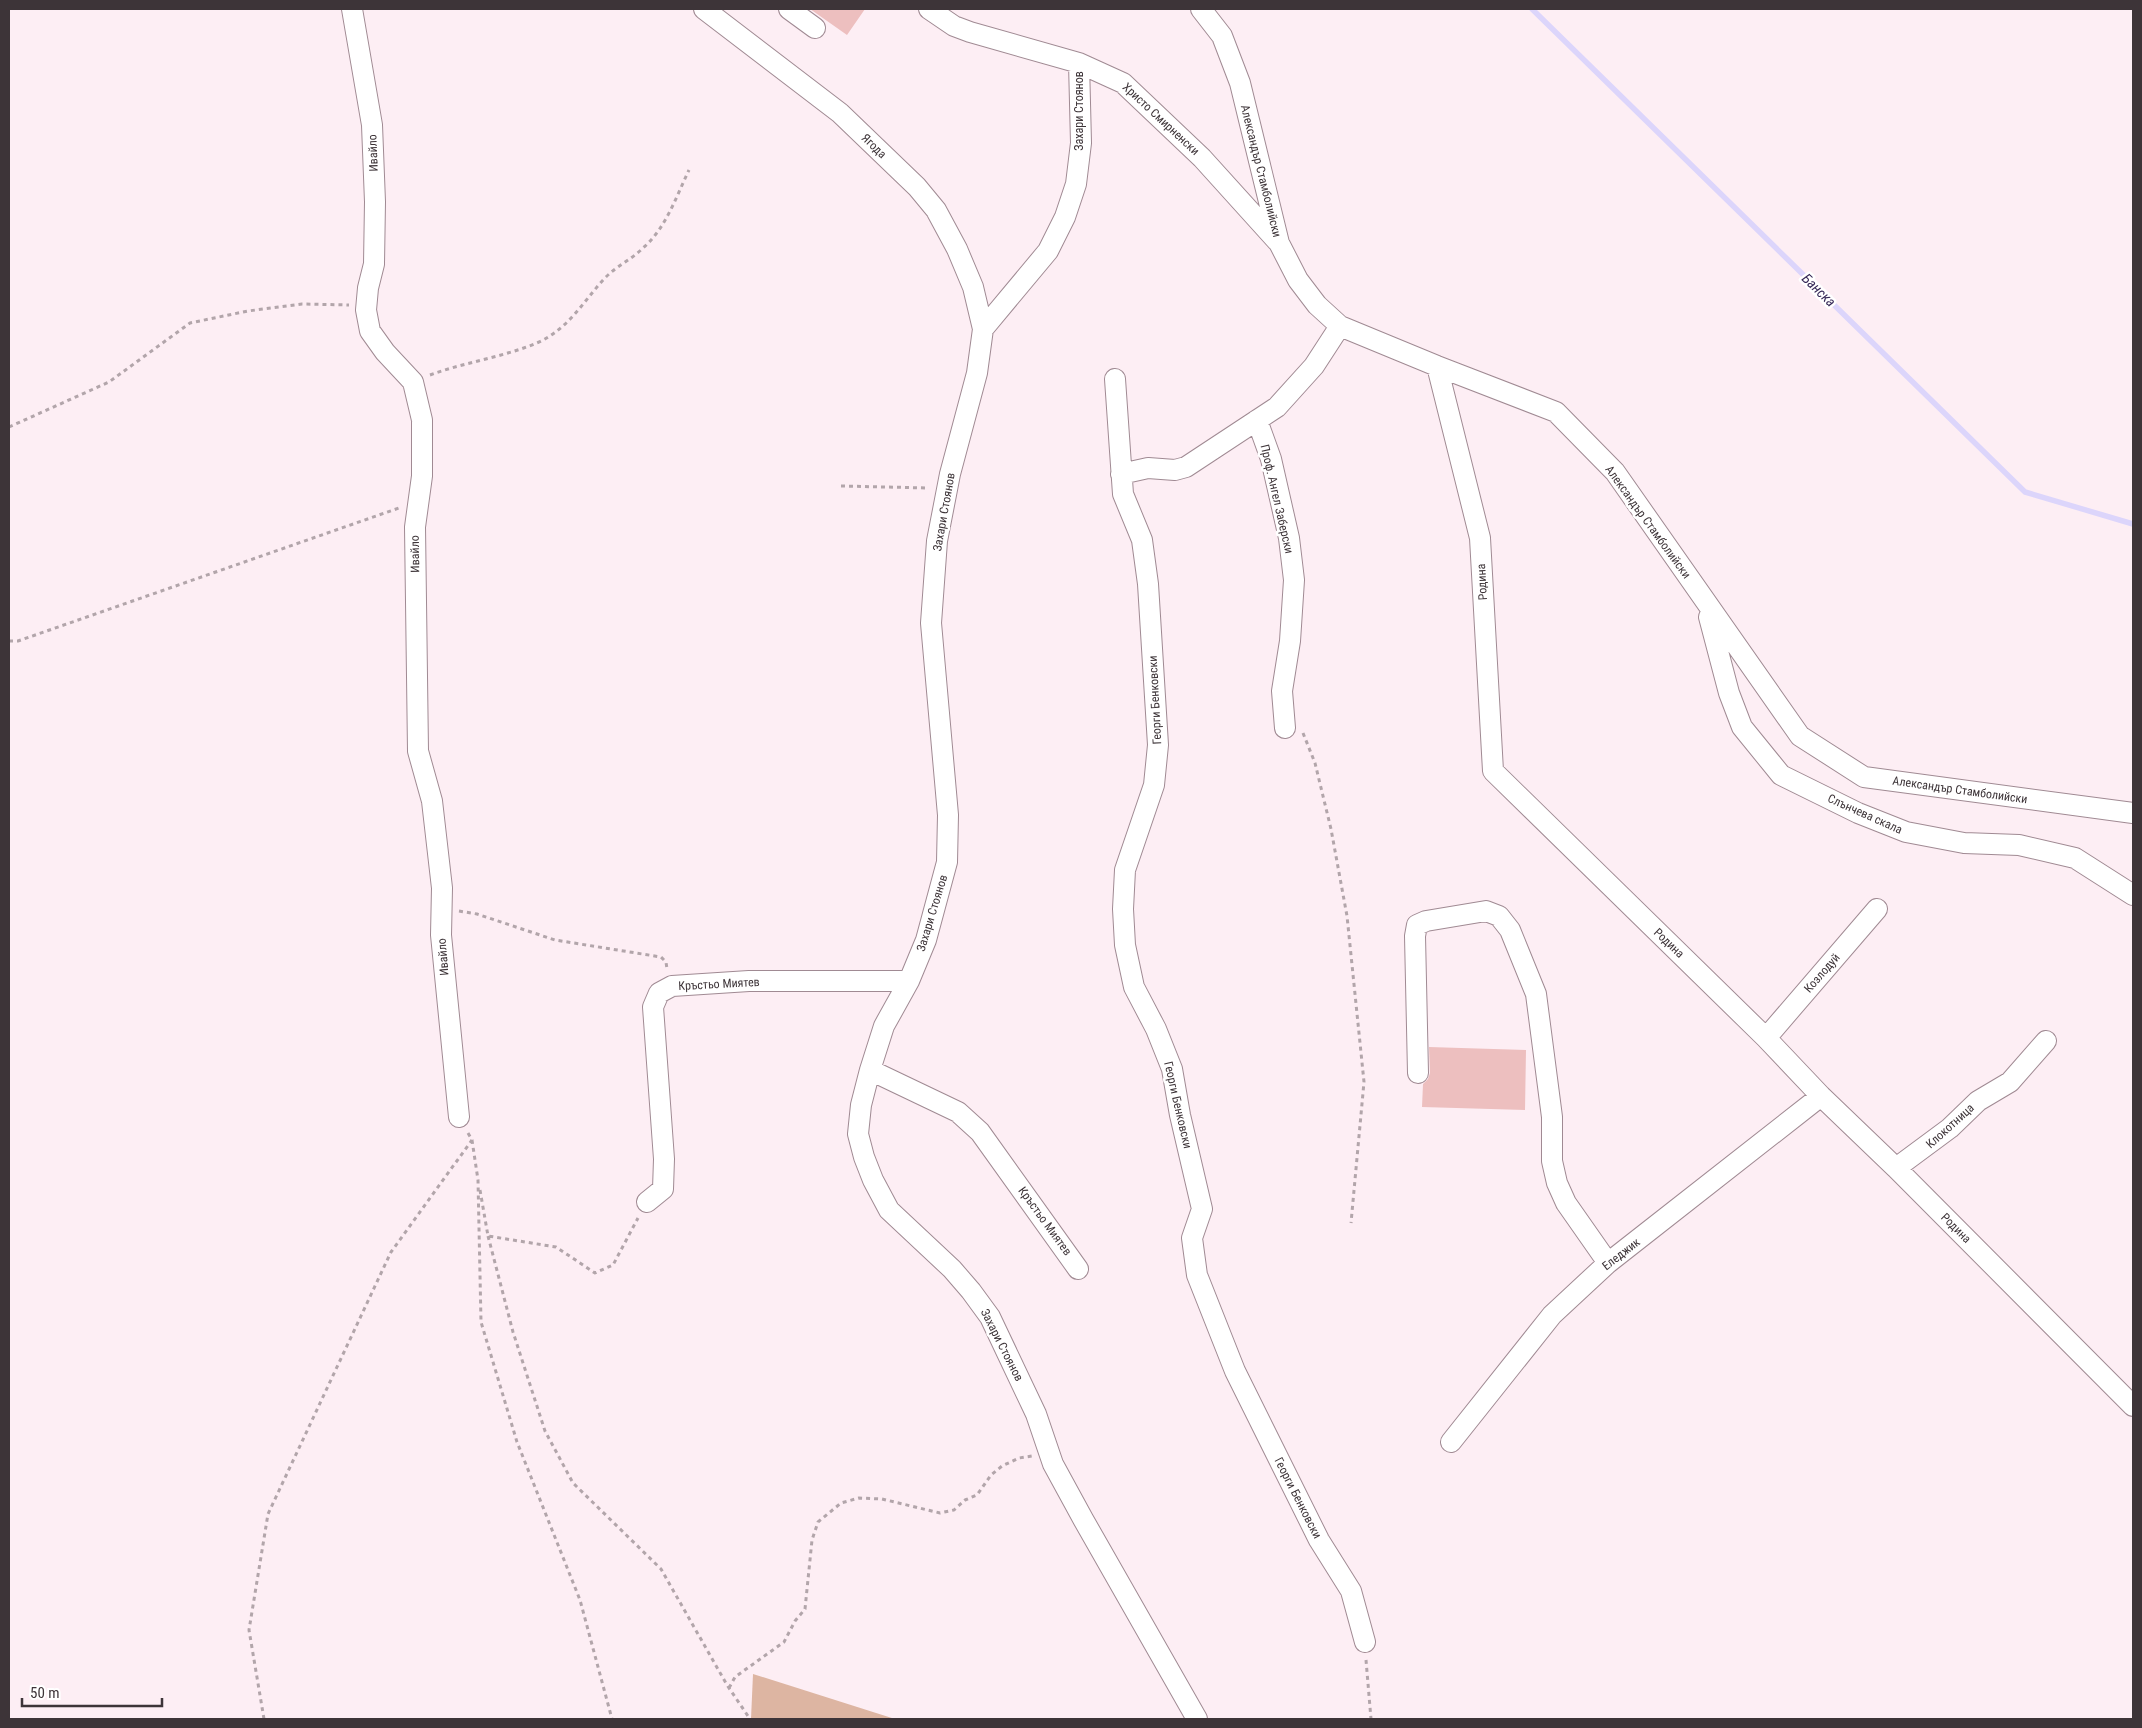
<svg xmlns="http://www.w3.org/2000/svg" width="2142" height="1728" font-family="'Roboto Condensed',sans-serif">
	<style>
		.forest { fill: #ddb5a2 }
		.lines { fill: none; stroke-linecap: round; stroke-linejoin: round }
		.stream { stroke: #dcd5fb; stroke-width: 5.5 }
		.building { fill: #edbfbf }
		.minor-casing { stroke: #a08a93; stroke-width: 22 }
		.path { stroke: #b2a5aa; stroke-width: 3; stroke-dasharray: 4 4; stroke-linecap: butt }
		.minor { stroke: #fff; stroke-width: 20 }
		.labels { text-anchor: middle; stroke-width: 5; stroke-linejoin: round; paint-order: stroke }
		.street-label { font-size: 12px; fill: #3d3438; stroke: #fff }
		.water-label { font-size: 14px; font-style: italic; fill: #342756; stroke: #fff }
	</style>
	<rect width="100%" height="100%" fill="#fdeef4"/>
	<path class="forest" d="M753 1674 895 1719H751Z"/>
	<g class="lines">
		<path class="stream" d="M1532 9 2025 492 2133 524"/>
	</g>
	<path class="building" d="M810 9H865L847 35Z
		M1429 1047 1526 1050 1525 1110 1422 1107 1423 1084 1428 1079 1430 1073Z"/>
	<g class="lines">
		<defs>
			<path id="minor" d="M352 9 372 125 375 202 374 264 368 288 366 310 370 331 385 352 413 382 422 420V476L415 527 418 751 432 801 442 888 441 935 459 1117
				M704 9 840 113 917 187 936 210 957 249 973 287 983 329
				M789 9 815 28
				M929 9 954 26 970 32 1079 63 1123 83 1202 158 1277 241
				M1201 9 1222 36 1240 83 1279 243 1298 280 1317 305 1340 326 1437 366 1556 412 1615 472 1800 736 1864 777 2133 813
				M1079 63 1081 143 1076 184 1065 217 1048 251 983 329 977 373 950 474 937 541 931 623 948 815 947 862 926 940 909 981 884 1026 870 1070 861 1105 858 1134 864 1157 873 1180 889 1210 952 1269 971 1291 990 1317 1036 1414 1053 1464 1083 1519 1197 1719
				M1437 366 1480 538 1493 771 1766 1038 1821 1096 1896 1168 2133 1406
				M1115 379 1123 494 1142 540 1148 584 1158 745 1154 785 1125 870 1123 909 1125 945 1134 987 1156 1029 1172 1069 1180 1115 1202 1209 1192 1238 1197 1275 1235 1371 1319 1540 1351 1591 1365 1642
				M1257 420 1271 459 1289 538 1294 580 1290 641 1282 691 1285 728
				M1121 474 1148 468 1175 470 1186 467 1277 407 1314 366 1340 326
				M1709 617 1729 693 1742 727 1781 775 1858 813 1906 832 1964 843 2019 845 2075 858 2133 895
				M1766 1038 1877 909
				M870 1070 958 1112 980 1132 1078 1269
				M1418 1073 1415 936 1417 925 1426 921 1486 911 1499 916 1510 930 1536 994 1552 1117V1161L1557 1183 1566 1203 1608 1263
				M1896 1168 1950 1128 1978 1101 2010 1082 2046 1041
				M647 1202 663 1189 664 1159 653 1007 659 993 672 986 749 981H909
				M1451 1442 1552 1315 1608 1263 1821 1096"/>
		</defs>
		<use href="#minor" class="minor-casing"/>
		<path class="path" d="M430 375C465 362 505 357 539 342 569 328 583 302 604 279 616 266 631 260 643 248 666 228 676 197 689 170
			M9 427 109 382 190 323 248 311 302 304 349 305
			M841 486 929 488
			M9 641H18L399 508
			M1303 733 1315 763 1331 829 1347 916 1364 1082 1351 1223
			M459 911 477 914 555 940 661 957 666 962 667 969
			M468 1133 472 1140 478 1180 481 1322 517 1442 580 1600 612 1719
			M480 1190 488 1236 556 1247 595 1273 613 1265 638 1218
			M488 1236 513 1332 545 1431 573 1483 661 1569 727 1685 750 1719
			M1366 1660 1371 1719
			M729 1688 735 1677 784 1642 795 1621 805 1609 812 1540 818 1522 841 1503 859 1498 882 1499 940 1513 954 1510 965 1500 977 1495 991 1475 1002 1466 1019 1458 1032 1456
			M264 1719 249 1630 268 1514 391 1252 472 1140"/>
		<use href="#minor" class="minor"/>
	</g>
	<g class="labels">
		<g class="street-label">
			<text transform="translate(1079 111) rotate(-90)" y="4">Захари Стоянов</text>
			<text transform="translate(1161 119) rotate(43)" y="4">Христо Смирненски</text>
			<text transform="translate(874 146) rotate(44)" y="4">Ягода</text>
			<text transform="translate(373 153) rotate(-92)" y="4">Ивайло</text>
			<text transform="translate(1261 171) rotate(76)" y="4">Александър Стамболийски</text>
			<text transform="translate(1277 499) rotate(77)" y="4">Проф. Ангел Заберски</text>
			<text transform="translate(944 512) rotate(-80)" y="4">Захари Стоянов</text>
			<text transform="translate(1648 522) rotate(54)" y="4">Александър Стамболийски</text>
			<text transform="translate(415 554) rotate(-91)" y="4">Ивайло</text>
			<text transform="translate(1482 582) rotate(-93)" y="4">Родина</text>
			<text transform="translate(1155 700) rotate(-93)" y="4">Георги Бенковски</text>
			<text transform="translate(1960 790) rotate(8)" y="4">Александър Стамболийски</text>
			<text transform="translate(1865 814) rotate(24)" y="4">Слънчева скала</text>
			<text transform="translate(932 913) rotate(-73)" y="4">Захари Стоянов</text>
			<text transform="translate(1669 943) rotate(44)" y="4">Родина</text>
			<text transform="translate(443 957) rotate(-95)" y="4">Ивайло</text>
			<text transform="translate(1822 973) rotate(-49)" y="4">Козлодуй</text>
			<text transform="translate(719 984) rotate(-3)" y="4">Кръстьо Миятев</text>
			<text transform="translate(1178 1105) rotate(77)" y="4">Георги Бенковски</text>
			<text transform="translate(1950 1126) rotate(-42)" y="4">Клокотница</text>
			<text transform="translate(1045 1221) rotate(54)" y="4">Кръстьо Миятев</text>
			<text transform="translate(1956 1228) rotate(45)" y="4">Родина</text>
			<text transform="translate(1621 1254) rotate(-38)" y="4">Еледжик</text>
			<text transform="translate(1002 1345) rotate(63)" y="4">Захари Стоянов</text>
			<text transform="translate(1298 1498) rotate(63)" y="4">Георги Бенковски</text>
		</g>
		<g class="water-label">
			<text transform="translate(1819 290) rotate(44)" y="5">Банска</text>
		</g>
	</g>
	<rect width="2142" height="1728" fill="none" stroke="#3d3438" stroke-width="20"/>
	<path d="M22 1698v8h140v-8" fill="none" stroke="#3d3438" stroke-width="2.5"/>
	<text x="30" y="1698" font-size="15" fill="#3d3438" stroke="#ffffff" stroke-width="4" paint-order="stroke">50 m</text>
</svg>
